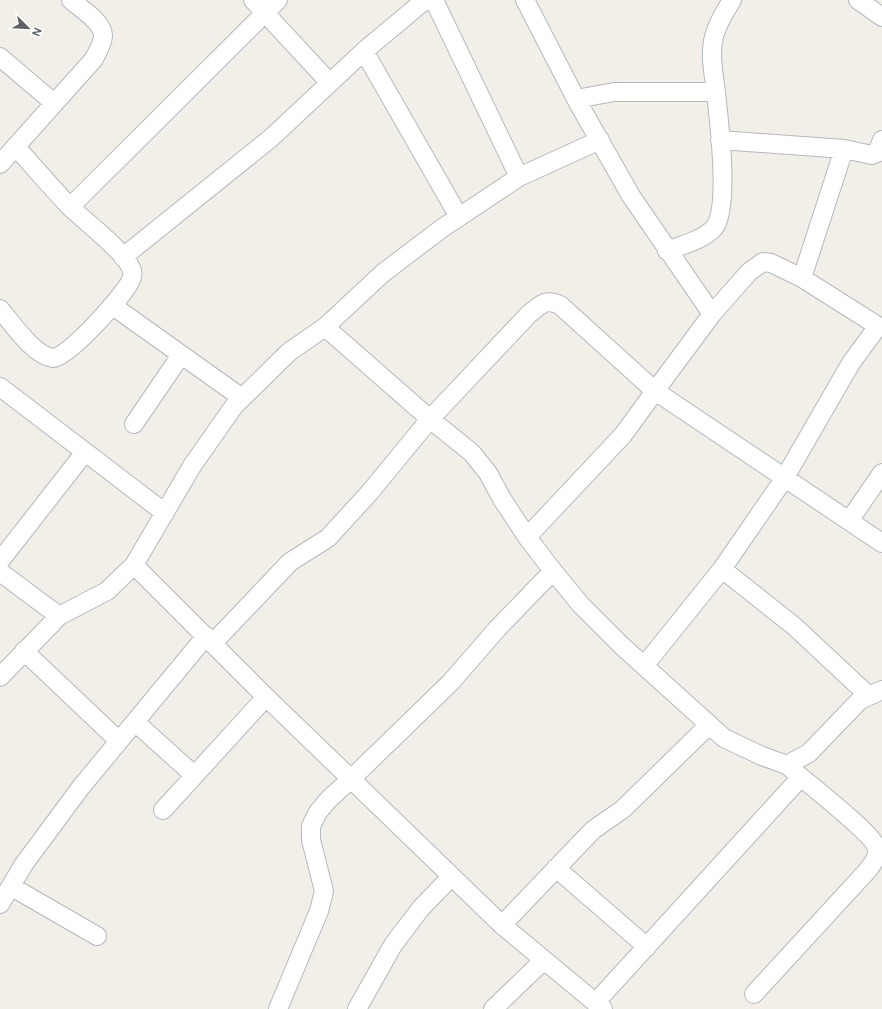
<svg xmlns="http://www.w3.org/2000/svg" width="882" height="1009" font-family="'DM Sans',sans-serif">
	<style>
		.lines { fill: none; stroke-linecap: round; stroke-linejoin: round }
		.minor-casing { stroke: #b5b8bc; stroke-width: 20 }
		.minor { stroke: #fff; stroke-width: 18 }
	</style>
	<rect width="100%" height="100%" fill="#f1efe8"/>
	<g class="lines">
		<defs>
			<path id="minor" d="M253 0 330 83
				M434 0 519 177
				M525 0 576 99 631 196 712 314 655 391 882 543
				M858 0 882 17
				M364 51 459 217
				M0 57 54 103
				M576 99 614 92H716
				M720 140 844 149
				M0 164 94 59C97 52 103 44 103 35 102 21 81 9 71 0
				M70 207 278 0
				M667 251C682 245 703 240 714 228 730 209 719 120 716 93 714 75 710 59 713 41 716 26 724 13 732 0
				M123 257 271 138 364 51 425 0
				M113 306 242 398
				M0 309C12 323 34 356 53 358 67 359 123 296 130 282 132 277 134 273 131 268 125 252 85 221 71 208 52 188 34 167 16 147
				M712 314 749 272 763 262 771 263 802 278
				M325 327 383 273 441 229 519 177 600 140
				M0 387 165 513
				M134 424 181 355
				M849 521 882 473
				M0 561 85 452
				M134 565 192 466 234 406 289 352 325 327 430 419 472 453 488 473 502 499 527 537 553 571
				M722 569 794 626 869 696
				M0 572 59 616
				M213 643 290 562 328 538 370 492 430 419 529 314C541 305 545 298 560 305L655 391 623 435 527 537
				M24 651 119 741
				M644 666 722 569 784 479 851 363 878 326 802 278 844 149 872 155 877 153 882 140
				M0 677 59 616 107 591 134 565 266 697 351 779 329 799 318 812 311 826V840L324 891 319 911 278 1009
				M135 722 194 775
				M163 810 266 697
				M556 868 647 947
				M12 887 97 936
				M0 904 24 864 81 787 206 636
				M502 925 593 830 623 809 709 725
				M754 994 867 871C872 864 880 856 876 846 870 831 803 780 787 765
				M596 1002 801 777
				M357 1009 393 945 421 908 451 877
				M493 1009 544 960
				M603 1009 502 925 351 779 451 682 497 629 553 571 581 605 622 646 724 738 762 756 787 765 809 753 860 700 882 690"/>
		</defs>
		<use href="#minor" class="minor-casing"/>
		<use href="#minor" class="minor"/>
	</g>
	<g transform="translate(28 28) rotate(114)" stroke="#ffffff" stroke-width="3" paint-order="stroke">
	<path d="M0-3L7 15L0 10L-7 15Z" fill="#5f6368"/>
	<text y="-6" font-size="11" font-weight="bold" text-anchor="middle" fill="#5f6368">N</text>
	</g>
</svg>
